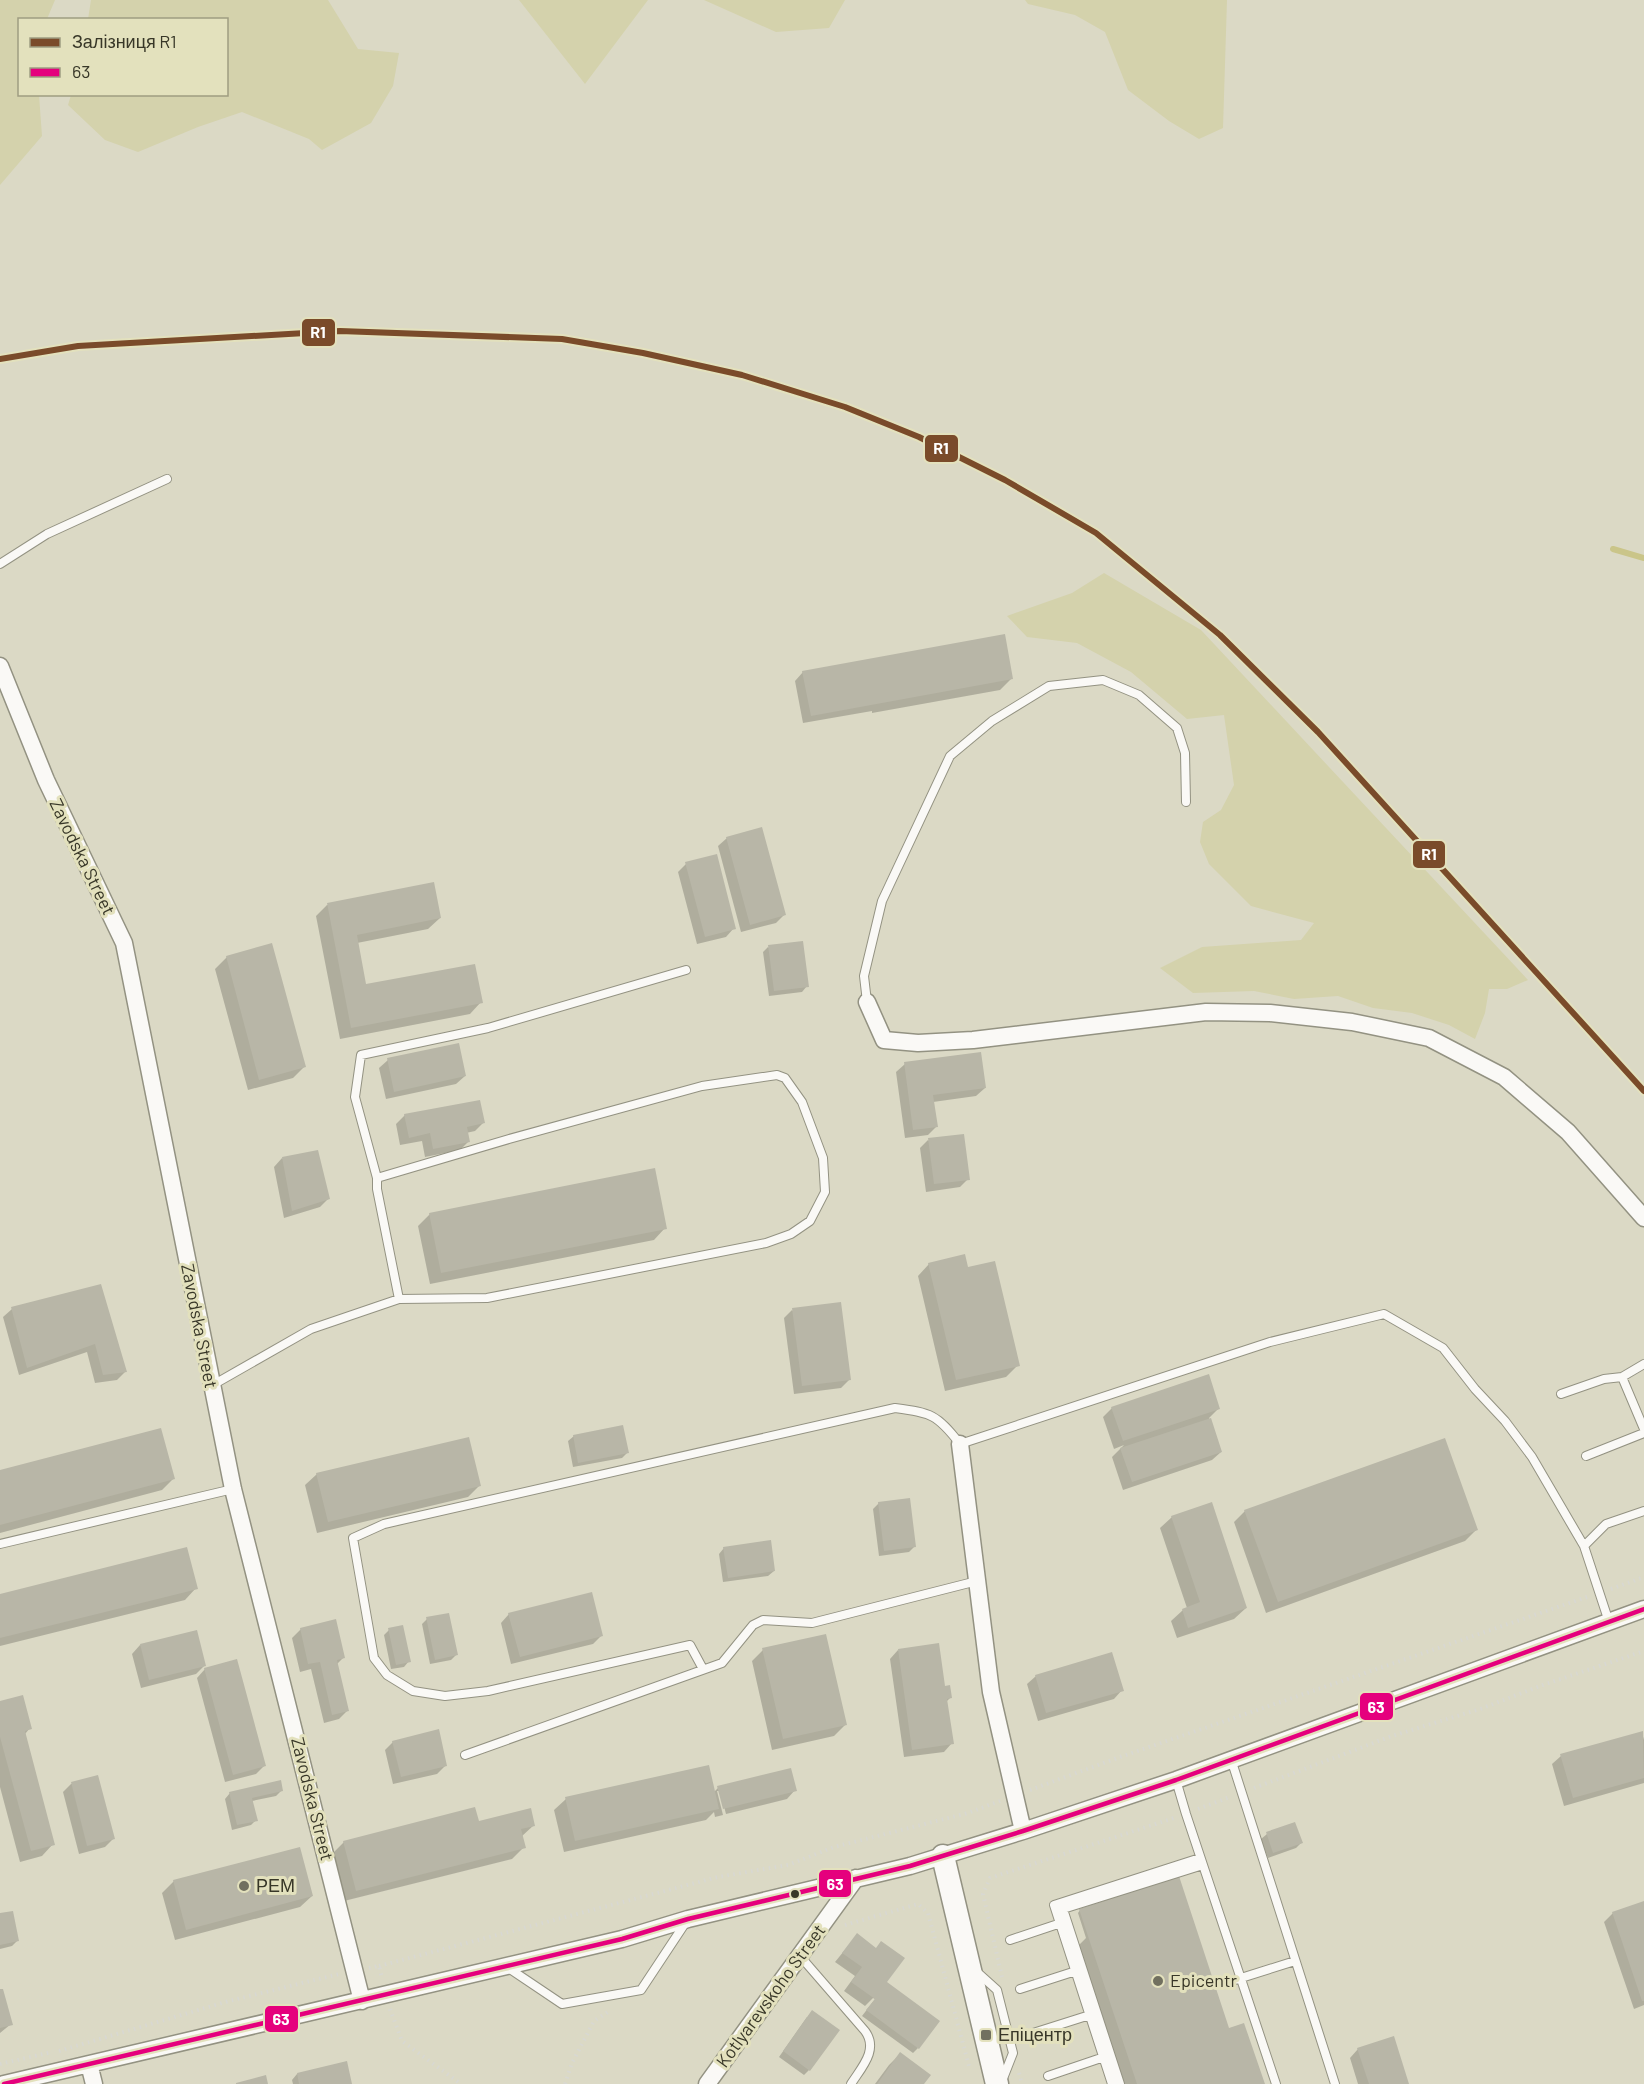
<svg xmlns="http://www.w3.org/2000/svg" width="1644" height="2084" font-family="Barlow,sans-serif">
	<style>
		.green { fill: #d4d2ac }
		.shadow { fill: #0003 }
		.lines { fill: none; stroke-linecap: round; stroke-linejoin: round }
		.stream { stroke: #cac589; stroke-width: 6 }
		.building { fill: #b8b6a7 }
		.service-casing { stroke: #939282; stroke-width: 10 }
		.minor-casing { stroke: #939282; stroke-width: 19 }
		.secondary-casing { stroke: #939282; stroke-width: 25 }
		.path { stroke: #d8d8d2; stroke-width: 4; stroke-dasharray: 1.5 4.5; stroke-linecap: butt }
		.service { stroke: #faf9f6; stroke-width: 8 }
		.minor { stroke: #faf9f6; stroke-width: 16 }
		.secondary { stroke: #faf9f6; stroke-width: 22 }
		.bus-1-casing { stroke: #e3e1bd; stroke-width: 9 }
		.bus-1 { stroke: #e5007d; stroke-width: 4.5 }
		.rail-1-casing { stroke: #e3e1bd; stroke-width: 10 }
		.rail-1 { stroke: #7a4b2a; stroke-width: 6 }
		.poi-dot { fill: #71705f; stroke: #e3e1bd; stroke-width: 2 }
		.bus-dot { fill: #383728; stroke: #e3e1bd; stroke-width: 2 }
		.labels { text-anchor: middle; stroke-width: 6; stroke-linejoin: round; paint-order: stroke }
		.street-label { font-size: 18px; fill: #383728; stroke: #e3e1bd }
		.poi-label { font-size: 18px; fill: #383728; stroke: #e3e1bd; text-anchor: start }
		.line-badge { stroke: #e3e1bd; stroke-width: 2 }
		.badge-label { font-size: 16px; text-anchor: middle; font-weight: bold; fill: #fff }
	</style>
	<rect width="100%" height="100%" fill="#dbd9c5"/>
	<path class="green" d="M0 0H55L47 19 20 20V94L39 95 42 136 0 185Z
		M91 0H328L358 49 399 53 393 86 371 123 322 150 309 139 242 112 198 127 138 152 105 140 68 105 71 95 226 94V20L88 19Z
		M519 0H648L585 84Z
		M704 0H845L829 28 776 32Z
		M1025 0H1227L1223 128 1199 139 1169 121 1128 90 1105 32 1075 15 1028 4Z
		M1104 573 1201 630 1528 980 1507 989H1489L1485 1013 1475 1039 1449 1025 1412 1013 1373 1008 1338 996 1294 999 1254 991 1193 993 1160 968 1202 947 1301 940 1314 923 1251 906 1209 864 1200 842 1203 822 1221 810 1234 785 1224 715 1187 719 1131 672 1077 643 1027 637 1007 616 1072 593Z"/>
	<path class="shadow" d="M803 672 1012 678 1000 690 872 713V711L803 723 795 681Z
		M727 838 784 915 776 923 741 932 718 846Z
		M686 864 734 928 726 937 697 944 678 872Z
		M327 905 440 918 428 929 357 943 365 986 481 1002 470 1014 340 1039 316 916Z
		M768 947 807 986 802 992 769 996 763 952Z
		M227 957 304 1067 293 1078 248 1090 215 969Z
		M388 1060 465 1076 456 1084 386 1099 379 1068Z
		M905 1064 985 1088 976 1096 933 1102 936 1127 928 1135 905 1138 896 1072Z
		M405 1115 483 1123 475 1131 466 1133 468 1142 460 1150 425 1157 422 1141 400 1145 396 1124Z
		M928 1140 968 1179 960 1187 926 1192 920 1148Z
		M282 1158 328 1199 320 1207 284 1218 274 1167Z
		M430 1214 665 1228 654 1240 430 1284 418 1226Z
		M929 1264 967 1269 1018 1365 1006 1377 945 1391 918 1276Z
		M100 1286 125 1372 117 1380 95 1383 87 1352 19 1375 3 1317 12 1309Z
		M792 1310 850 1379 841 1388 794 1394 784 1318Z
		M1112 1408H1219L1209 1418 1221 1452 1212 1460 1123 1490 1112 1457 1124 1445 1114 1449 1103 1417Z
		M574 1436 627 1453 622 1458 573 1467 568 1441Z
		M0 1472 173 1479 162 1490 0 1533Z
		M317 1474 479 1486 468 1497 317 1533 305 1485Z
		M879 1503 914 1547 909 1552 879 1556 873 1509Z
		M1245 1511 1476 1530 1465 1541 1266 1613 1234 1522Z
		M1172 1517 1246 1608 1234 1619 1177 1638 1171 1621 1183 1610 1187 1608 1160 1528Z
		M724 1548 774 1571 768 1576 723 1582 719 1554Z
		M196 1588 185 1600 0 1646V1595Z
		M509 1614 602 1635 593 1644 511 1664 501 1623Z
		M427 1619 456 1655 451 1660 430 1664 422 1624Z
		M301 1629 344 1657 337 1664 347 1711 339 1719 324 1723 311 1669 300 1672 292 1638Z
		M389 1630 409 1661 404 1667 391 1669 384 1635Z
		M140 1645 205 1665 196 1674 141 1688 132 1654Z
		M763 1650 846 1724 834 1736 772 1750 752 1661Z
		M898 1650 944 1688 950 1698 946 1702 952 1743 944 1752 904 1757 890 1659Z
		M205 1669 264 1766 256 1774 225 1782 197 1678Z
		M1036 1676 1122 1690 1114 1699 1038 1721 1027 1684Z
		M0 1702 30 1728 25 1734 53 1844 42 1856 20 1862 0 1787Z
		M1642 1733 1644 1740V1783L1564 1806 1552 1764 1561 1756Z
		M393 1742 446 1765 437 1774 393 1784 385 1750Z
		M97 1777 113 1839 105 1847 79 1854 63 1792 71 1784Z
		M718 1788 795 1790 787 1799 726 1814 720 1791H717L723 1815 715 1817 714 1812 706 1820 564 1852 554 1810 566 1799 714 1792Z
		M282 1790 276 1796 252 1801 256 1820 251 1825 232 1830 225 1799 230 1793Z
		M478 1823 534 1825 521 1837 524 1847 512 1859 344 1901 332 1854 344 1842Z
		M1267 1834 1301 1843 1296 1848 1268 1858 1261 1839Z
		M174 1881 312 1896 300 1907 175 1940 162 1893Z
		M1644 1903V2005L1634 2009 1604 1922 1613 1913Z
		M1080 1910 1228 2030 1263 2084H1122L1077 1947 1086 1938 1078 1913Z
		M0 1915 17 1941 12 1946 0 1949Z
		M857 1935 918 2048 913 2053 862 2016 875 1999 873 1998 865 2006 844 1991 855 1976 835 1962Z
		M0 1991 11 2024 0 2033Z
		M807 2017 809 2070 804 2075 779 2057Z
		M1358 2049 1408 2084H1358L1350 2058Z
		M900 2054 922 2084H875L889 2065Z
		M297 2074 350 2084H293L292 2080Z"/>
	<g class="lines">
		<path class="stream" d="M1613 549 1644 558"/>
	</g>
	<path class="building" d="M1005 634 1013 679 811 716 802 671Z
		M762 827 786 915 750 925 726 837Z
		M717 854 736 929 705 937 685 862Z
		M434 882 441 918 357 935 366 984 475 964 483 1003 351 1028 327 903Z
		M803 941 809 987 774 991 768 945Z
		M272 943 306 1067 259 1080 226 956Z
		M459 1043 466 1076 394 1092 387 1058Z
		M981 1052 986 1088 933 1095 938 1127 913 1130 904 1062Z
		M480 1100 485 1123 467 1127 470 1142 433 1149 430 1133 409 1138 404 1114Z
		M964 1134 970 1180 934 1184 928 1138Z
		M318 1150 330 1199 292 1211 282 1157Z
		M655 1168 667 1229 441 1273 429 1213Z
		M965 1254 968 1267 995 1261 1020 1366 956 1380 928 1263Z
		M101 1284 127 1372 103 1375 95 1344 27 1368 11 1307Z
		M841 1302 851 1380 802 1386 792 1308Z
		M1209 1374 1220 1409 1123 1441 1111 1407Z
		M1211 1418 1222 1452 1132 1482 1120 1448Z
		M623 1425 629 1453 578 1463 573 1435Z
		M161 1428 175 1479 0 1525V1470Z
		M469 1437 481 1486 328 1522 316 1473Z
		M1445 1438 1478 1530 1278 1602 1244 1510Z
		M910 1498 916 1547 884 1551 878 1502Z
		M1212 1502 1247 1608 1188 1628 1182 1609 1200 1602 1171 1516Z
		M771 1540 775 1571 728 1578 723 1547Z
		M187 1547 198 1589 0 1638V1594Z
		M592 1592 603 1636 520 1657 508 1613Z
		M449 1613 458 1655 435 1660 426 1617Z
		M336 1619 345 1658 337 1660 349 1711 332 1715 320 1662 308 1664 300 1628Z
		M403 1625 411 1662 396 1665 388 1628Z
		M197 1630 206 1666 149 1680 140 1644Z
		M826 1634 847 1725 783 1739 762 1648Z
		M939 1643 945 1686 950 1685 952 1698 947 1699 954 1744 912 1750 898 1649Z
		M1112 1652 1124 1691 1046 1713 1035 1675Z
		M237 1659 266 1766 233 1775 204 1668Z
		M23 1695 32 1729 25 1731 55 1845 31 1851 0 1737V1701Z
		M439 1729 447 1766 401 1777 392 1741Z
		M1643 1731 1644 1778 1573 1798 1560 1754Z
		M709 1765 719 1809 575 1841 565 1797Z
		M791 1768 797 1791 723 1809 717 1786Z
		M98 1775 115 1839 87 1846 71 1782Z
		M281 1780 283 1791 252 1798 258 1821 237 1825 229 1792Z
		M475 1807 479 1821 531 1808 535 1826 521 1829 526 1848 356 1891 343 1841Z
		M1295 1822 1303 1843 1273 1853 1266 1832Z
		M300 1847 313 1896 186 1930 173 1880Z
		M1179 1876 1229 2028 1244 2023 1265 2084H1137L1079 1909Z
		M1644 1901V2001H1642L1612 1912Z
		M13 1911 19 1941 0 1945V1913Z
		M857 1933 876 1948 881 1941 905 1958 887 1982 940 2021 919 2049 866 2010 875 1999 851 1982 862 1967 842 1953Z
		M0 1989H3L13 2025 0 2028Z
		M812 2010 840 2030 810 2071 783 2051Z
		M1394 2036 1409 2084H1369L1357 2048Z
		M900 2052 931 2075 924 2084H877Z
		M347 2061 352 2084H299L297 2073Z
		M266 2075 268 2084H236V2083Z"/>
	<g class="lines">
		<defs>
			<path id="service" d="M0 564 47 534 167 479
				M867 1002 864 976 882 901 950 756 992 721 1049 686 1103 680 1139 695 1177 728 1185 753 1186 802
				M399 1299 377 1189V1178L355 1097 361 1055 488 1028 686 970
				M1622 1377 1644 1429
				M211 1386 311 1329 399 1299 487 1298 766 1243 791 1234 810 1221 825 1192 823 1158 802 1102 785 1078 777 1075 702 1086 509 1139 377 1178
				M1561 1394 1604 1379 1622 1377 1644 1364
				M1586 1456 1644 1433
				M0 1544 233 1489
				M1609 1622 1584 1546 1606 1524 1644 1511
				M703 1669 690 1645 488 1691 445 1696 413 1691 387 1675 374 1658 353 1538 384 1524 895 1408C931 1413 937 1414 960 1444L1270 1342 1384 1314 1443 1348 1475 1389 1505 1421 1532 1457 1584 1546
				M465 1755 722 1663 753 1625 763 1620 812 1623 977 1581
				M1231 1759 1335 2084
				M1176 1780 1186 1814 1276 2084
				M1061 1903 1120 2084
				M1063 1909 1203 1865
				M1010 1940 1064 1922
				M800 1956 865 2031C879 2050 861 2068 851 2084
				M507 1967 562 2004 641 1990 686 1922
				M977 1972 997 1990 1013 2053 1002 2081
				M1222 1984 1295 1961
				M1020 1989 1079 1970
				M1033 2033 1093 2014
				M1048 2076 1107 2056
				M1112 2084 1054 1905 1200 1858"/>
			<path id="minor" d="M0 666 46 780 124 943 233 1489 362 2001
				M867 1002 884 1040 918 1043 973 1040 1206 1012 1270 1013 1352 1022 1429 1038 1504 1077 1568 1132 1644 1218
				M960 1444 991 1692 1023 1831
				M89 2064 94 2084
				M4 2084 622 1939 688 1919 910 1866 1023 1831 1176 1780 1644 1609
				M707 2084 856 1878"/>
			<path id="secondary" d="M943 1856 997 2084"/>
		</defs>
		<use href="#service" class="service-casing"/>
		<use href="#minor" class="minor-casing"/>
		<use href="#secondary" class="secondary-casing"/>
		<path class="path" d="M1611 1589 1644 1577
			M1254 1788 1392 1736 1480 1709 1543 1685 1644 1651
			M1030 1790 1120 1757 1587 1597
			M1198 1809 1230 1797
			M845 1925 918 1904 928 1913 969 2066
			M379 1966 718 1877 788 1865 834 1847 968 1813 1000 1801
			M369 1968 379 1966 382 1978
			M1002 1977 983 1894 990 1878 1174 1818
			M390 2009 402 2041 461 2084
			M59 2051 229 2001 339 1974
			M0 2064 52 2052
			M1019 2073 1022 2084
			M565 2084 572 2063 594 2021 611 2010"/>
		<use href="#service" class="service"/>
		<use href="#minor" class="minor"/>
		<use href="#secondary" class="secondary"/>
		<defs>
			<path id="bus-1" d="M4 2084 622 1939 688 1919 910 1866 1023 1831 1176 1780 1644 1609"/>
		</defs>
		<use href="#bus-1" class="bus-1-casing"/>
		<use href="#bus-1" class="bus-1"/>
		<defs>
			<path id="rail-1" d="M0 359 78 346 340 331 562 339 643 353 742 375 845 407 919 437 1005 480 1096 533 1220 635 1318 732 1644 1091"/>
		</defs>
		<use href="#rail-1" class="rail-1-casing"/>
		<use href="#rail-1" class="rail-1"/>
	</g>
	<g class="poi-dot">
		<circle cx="244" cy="1886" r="6"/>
		<circle cx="1158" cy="1981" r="6"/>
		<rect x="980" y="2029" width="12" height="12" rx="3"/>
	</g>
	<circle class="bus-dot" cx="795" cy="1894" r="5"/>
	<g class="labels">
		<g class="street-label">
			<text transform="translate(82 857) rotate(64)" y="6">Zavodska Street</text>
			<text transform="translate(199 1326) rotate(79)" y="6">Zavodska Street</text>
			<text transform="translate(312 1799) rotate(76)" y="6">Zavodska Street</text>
			<text transform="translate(771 1996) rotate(-54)" y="6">Kotlyarevskoho Street</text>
		</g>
		<g class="poi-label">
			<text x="256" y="1892">РЕМ</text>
			<text x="1170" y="1987">Epicentr</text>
			<text x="998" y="2041">Епіцентр</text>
		</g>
	</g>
	<g class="line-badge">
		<rect x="301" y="318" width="35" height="29" rx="6" fill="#7a4b2a"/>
		<rect x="924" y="434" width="35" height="29" rx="6" fill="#7a4b2a"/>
		<rect x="1412" y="840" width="34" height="29" rx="6" fill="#7a4b2a"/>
		<rect x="1359" y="1692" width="35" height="29" rx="6" fill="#e5007d"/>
		<rect x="818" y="1869" width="34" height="29" rx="6" fill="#e5007d"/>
		<rect x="264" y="2005" width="35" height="28" rx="6" fill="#e5007d"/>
	</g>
	<g class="badge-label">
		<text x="318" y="338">R1</text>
		<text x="941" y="454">R1</text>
		<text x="1429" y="860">R1</text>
		<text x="1376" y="1713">63</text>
		<text x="835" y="1890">63</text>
		<text x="281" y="2025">63</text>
	</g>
	<rect x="18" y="18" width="210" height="78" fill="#e3e1bd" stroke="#9f9d81" stroke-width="1.5"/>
	<rect x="30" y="38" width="30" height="9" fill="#7a4b2a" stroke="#9f9d81" stroke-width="1.5"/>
	<text x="72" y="48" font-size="18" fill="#383728">Залізниця R1</text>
	<rect x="30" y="68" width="30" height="9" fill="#e5007d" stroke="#9f9d81" stroke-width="1.5"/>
	<text x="72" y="78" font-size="18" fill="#383728">63</text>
</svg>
